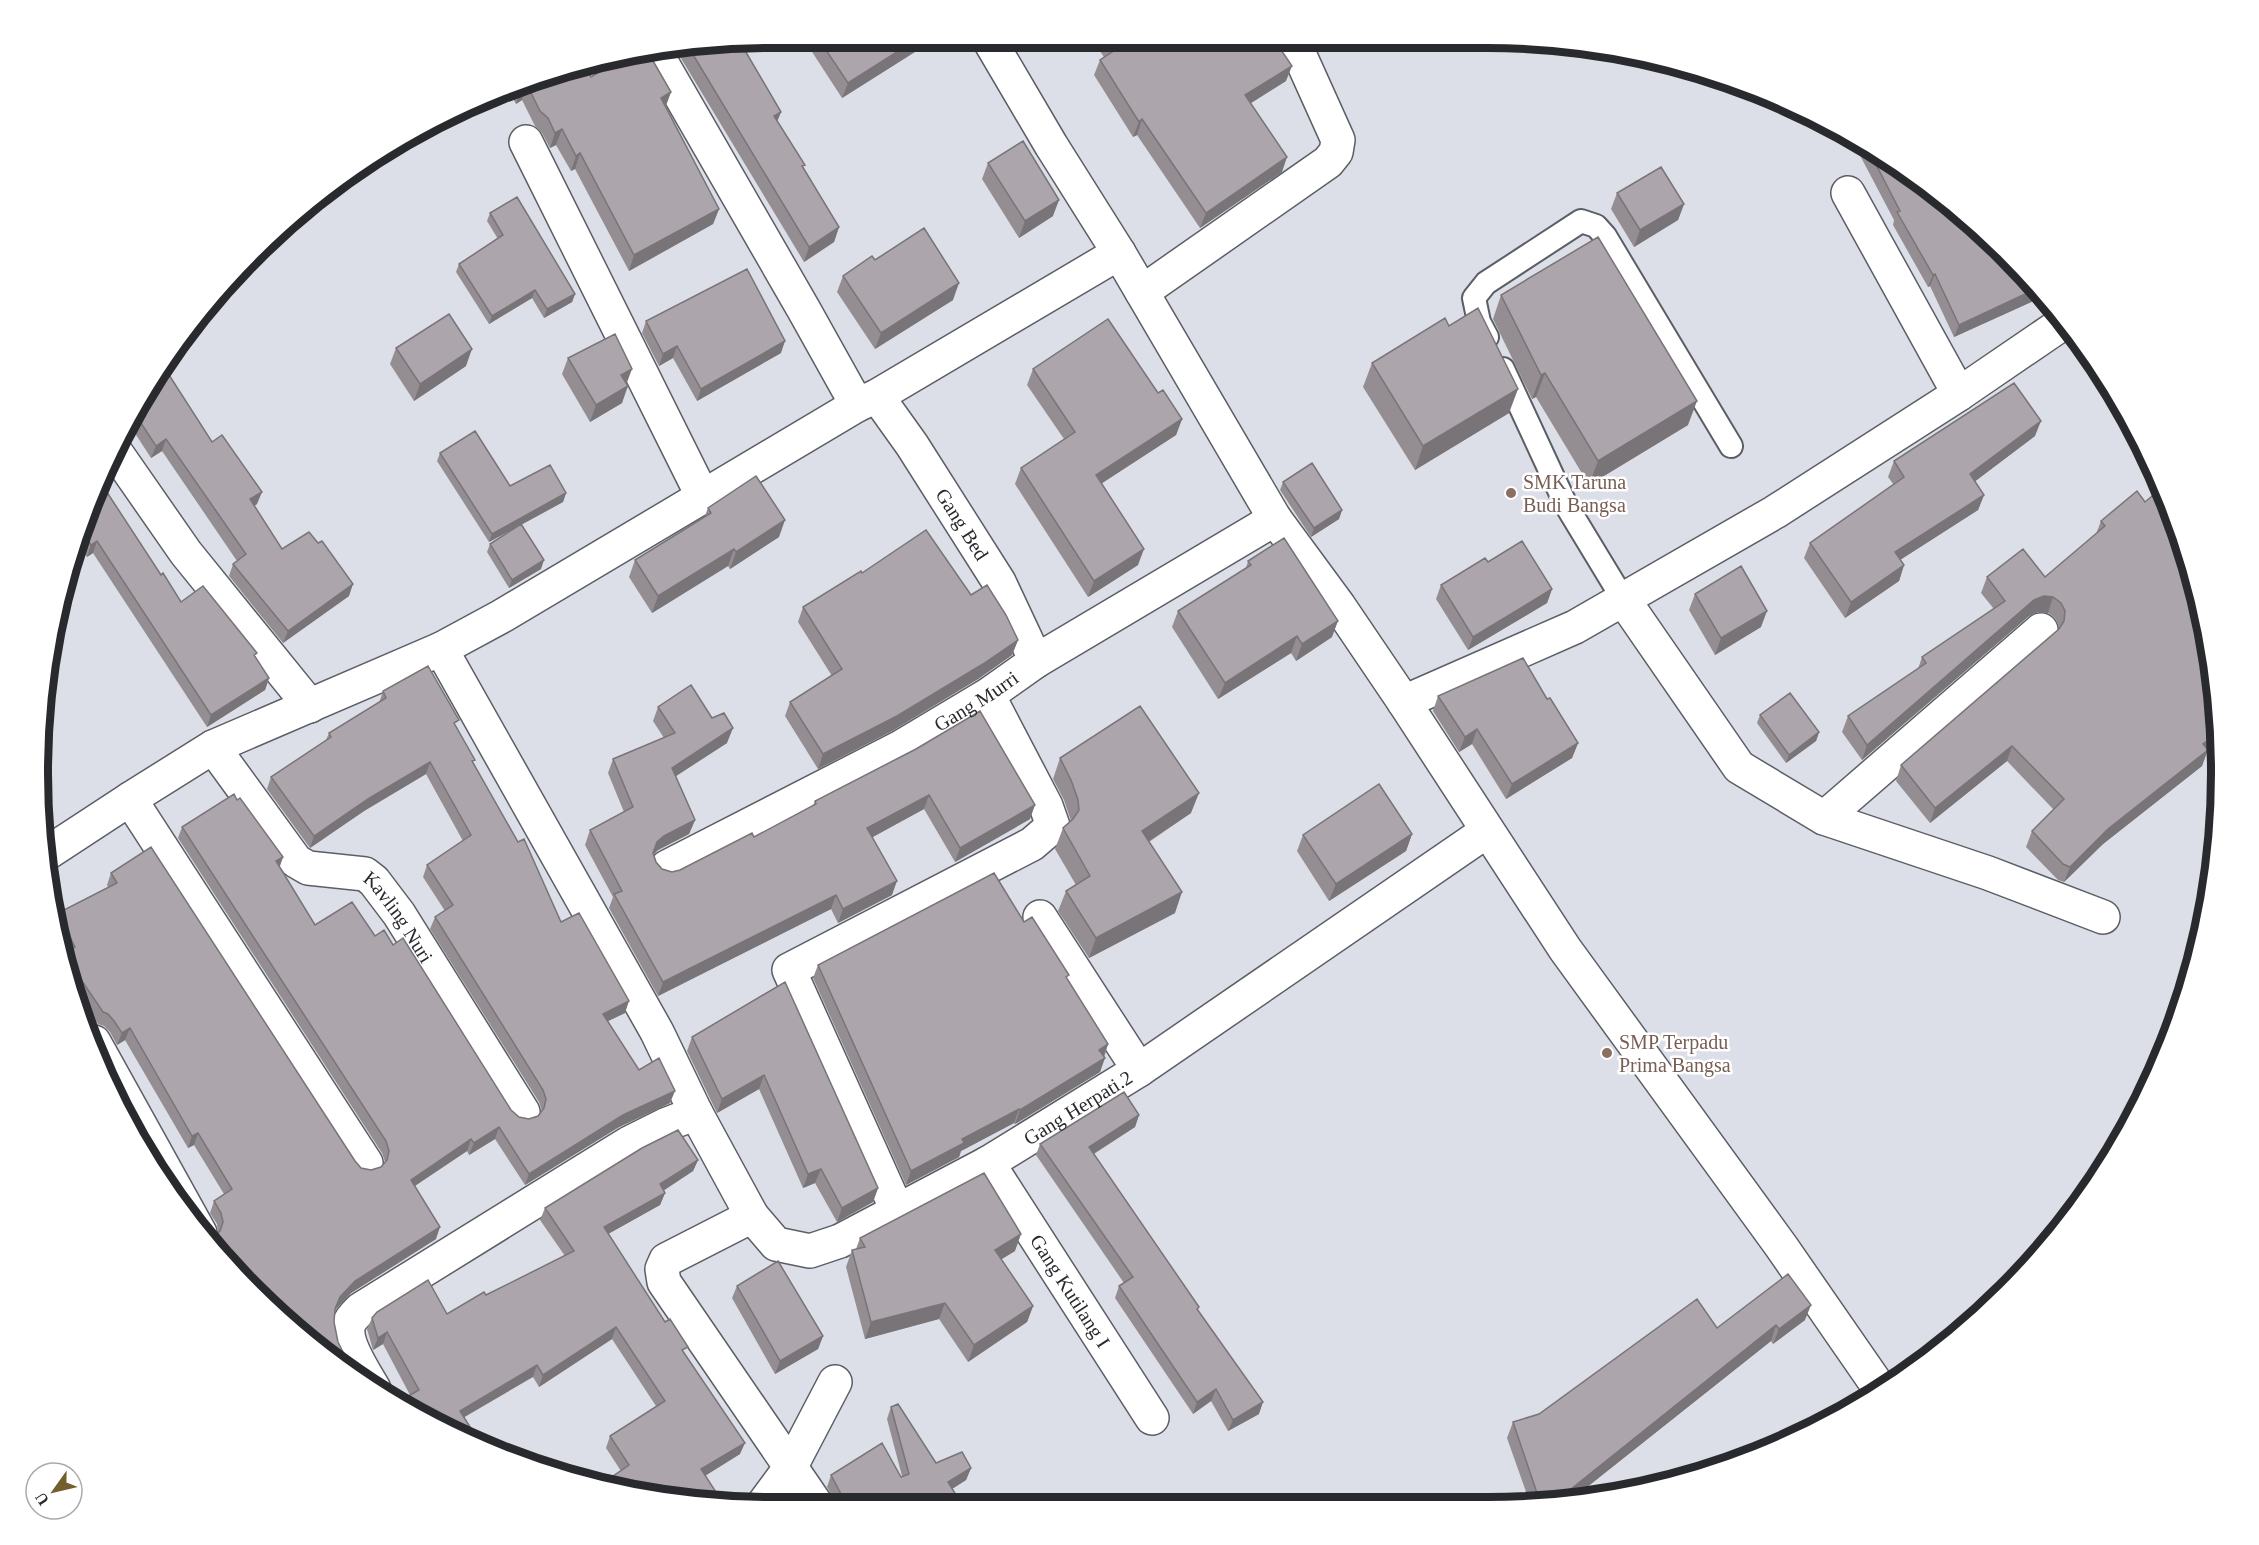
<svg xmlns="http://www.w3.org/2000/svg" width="2259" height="1545" font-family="Georgia,serif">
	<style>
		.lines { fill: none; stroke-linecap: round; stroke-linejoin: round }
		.lane-casing { stroke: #5b5e65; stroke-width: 26 }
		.street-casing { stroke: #5b5e65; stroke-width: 36 }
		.lane { stroke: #fff; stroke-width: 22 }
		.street { stroke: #fff; stroke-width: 33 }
		.wall { fill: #948e93 }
		.shaded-wall { fill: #787478 }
		.building { fill: #aca5ab; stroke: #787478; stroke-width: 1.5 }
		.education-dot { fill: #8d6e63; stroke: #fff; stroke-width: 2 }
		.labels { text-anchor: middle; stroke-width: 5; stroke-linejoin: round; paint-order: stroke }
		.education-label { font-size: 20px; fill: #785e54; stroke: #fff; text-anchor: start }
		.street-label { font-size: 20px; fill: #292a2d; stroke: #fff }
		.rim { fill: none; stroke: #292a2d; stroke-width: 8 }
	</style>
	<rect width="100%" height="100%" fill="#dcdfe8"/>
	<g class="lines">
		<defs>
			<path id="lane" d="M1487 337 1479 322 1474 298 1486 283 1581 221 1596 226 1605 236 1731 446
				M1503 369 1566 505 1623 599"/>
			<g id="street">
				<path d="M988 38 1051 145 1119 253 1275 519 1339 606 1404 702 1565 949 1781 1246 1880 1389"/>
				<path d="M656 53 804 310 857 405"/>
				<path d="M526 142 703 497"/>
				<path d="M1848 193 1959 394"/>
				<path d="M1142 292 1328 162 1336 152 1338 140 1292 38"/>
				<path id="s1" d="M877 396 912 445 999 582 1036 661"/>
				<path d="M115 451 186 553 310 706"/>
				<path d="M1623 599 1739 767 1824 818 1988 873 2103 917"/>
				<path id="s2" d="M441 649 657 1032 696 1113 752 1216 776 1244 810 1251 840 1241 988 1163 1139 1070 1487 831"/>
				<path d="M1404 702 1575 627 1775 512 1959 394 2063 323"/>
				<path id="s3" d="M213 747 296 861 308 868 365 874 374 881 399 914 523 1112"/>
				<path d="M1824 818 2041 630"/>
				<path d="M46 854 130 799"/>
				<path id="s4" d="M667 867 901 747 988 695 1036 661 1275 519"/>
				<path d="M1040 917 1139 1070"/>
				<path d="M94 1042 200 1233"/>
				<path d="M366 1163 130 799 213 747 441 649 502 616 857 405 877 396 1119 253"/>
				<path id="s5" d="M988 1163 1152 1418"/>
				<path d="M897 1210 789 970 1032 844 1053 826 1046 806 988 695"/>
				<path d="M752 1216 666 1260 662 1269 664 1282 818 1507"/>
				<path d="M374 1389C365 1373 343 1342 349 1324 351 1318 357 1313 361 1309L629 1143 665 1125 696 1113"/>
				<path d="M762 1506 790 1468 835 1382"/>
			</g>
		</defs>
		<use href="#lane" class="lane-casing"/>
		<use href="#street" class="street-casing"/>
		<use href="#lane" class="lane"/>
		<use href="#street" class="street"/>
	</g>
	<path class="wall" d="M803 38H937L842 98Z
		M1091 38H1273L1286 81 1251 103 1282 172 1200 228 1137 135 1133 137 1094 75 1100 60 1104 57Z
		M740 42 781 112 777 121 804 168 839 227 834 242 804 262 676 50Z
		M582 63 591 77 671 92 666 106 719 209 713 224 629 271 575 169 571 171 556 145 550 148 542 133 535 126 522 100 516 104 507 88Z
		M1855 140 1934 189 1968 221 2040 298 1954 337 1930 286 1928 287 1893 225 1894 220 1854 144Z
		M988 163 1053 216 1019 238 982 179Z
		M1617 193 1684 204 1678 220 1634 247 1611 209Z
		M490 213 575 294 572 302 544 318 532 298 489 324 456 272 459 264 498 239 487 221Z
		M875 260 953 300 875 349 837 292 843 276Z
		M1501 295 1688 425 1589 485 1536 397 1532 399 1493 319Z
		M646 321 781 353 697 401 673 358 659 366 642 333Z
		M396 348 466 366 414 401 390 364Z
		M568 358 627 384 622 403 590 422 562 374Z
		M1372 363 1509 413 1415 470 1363 387Z
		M162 364 212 442 257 504 254 506 282 549 349 596 283 643 229 576 233 564 237 561 162 451 151 458 129 424Z
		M1033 369 1182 419 1176 435 1102 483 1138 565 1088 597 1015 484 1021 468 1064 439 1027 385Z
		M2035 436 1975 481 1984 495 1978 510 1900 560 1904 565 1899 581 1845 618 1804 558 1810 543 1894 485 1888 477 1894 461Z
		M440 453 510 486 566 493 563 502 521 525 541 569 509 588 487 552 490 544 518 526 489 542 437 461Z
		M1283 482 1342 510 1339 519 1311 537 1280 490Z
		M94 491 161 575 181 602 255 657 269 678 265 690 207 727 93 553 87 557 79 546Z
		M708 508 779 537 730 569 728 566 652 613 629 577 635 560 704 518Z
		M2101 521 2207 629 2219 743 2207 752 2202 766 2103 844 2064 882 2058 880 2026 847 2032 831 2054 810 2007 761 1930 823 1896 781 1901 765 2059 629V627L2055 618 2048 613 2038 612 2029 616 1862 760 1842 732 1848 716 1918 669 1922 657 1994 609 1981 593 1987 577H2045L2096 534Z
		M1248 561 1332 637 1296 661 1291 653 1218 699 1172 627 1178 611 1246 568Z
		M1488 562 1552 589 1547 603 1468 650 1436 599 1441 585Z
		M862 573 971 595 1018 640 1012 655 978 679 892 731 818 769 785 716 790 702 832 676 798 622 803 607Z
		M1695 594 1761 627 1715 655 1689 610Z
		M383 691 457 727 474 764 561 922 625 1013 607 1021 639 1070 670 1103 619 1127 525 1185 495 1139 469 1155 467 1151 414 1186 436 1239 351 1293 336 1309 213 1238 218 1233 217 1224 210 1213 214 1201 224 1194 194 1145 188 1148 125 1040 117 1045 110 1032 104 1026 98 1024 78 994 65 954 67 952 54 924 58 913 108 887 107 885 111 873 355 1161 361 1168 371 1170 381 1167 385 1162 382 1153 178 838 182 827 237 800 283 857 279 866 315 925 375 936 393 945 511 1110 519 1117 529 1119 538 1116 542 1111 539 1102 430 929 435 917 445 911 423 877 427 865 463 841 426 774 364 811 310 848 267 789 271 777 326 740 329 733 379 703Z
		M1438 696 1547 699 1578 743 1572 758 1506 799 1472 744 1459 752 1433 711Z
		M658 707 727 743 675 776 695 820 689 834 658 850 654 854 656 862 662 869 672 872 680 870 754 837 813 806 815 801 916 749 1030 819 955 862 924 809 872 837 892 895 838 923 831 909 658 996 609 908 613 897 585 845 590 830 624 812 608 773 613 759 664 738 653 721Z
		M1760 715 1819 732 1816 741 1786 763 1757 723Z
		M1060 758 1191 813 1149 842 1175 913 1089 958 1058 911 1066 891 1076 885 1055 849 1063 828 1071 821 1064 800 1053 779Z
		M1412 834 1406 851 1329 901 1297 851 1303 835Z
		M2211 879 2208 908 2201 896 2206 882Z
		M1024 922 1067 979 1108 1044 1100 1072 1015 1124 1014 1123 961 1151 959 1157 906 1185 813 978 818 965Z
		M785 982 878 1188 873 1202 837 1222 815 1183 803 1188 759 1089 717 1113 687 1051 692 1037Z
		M1139 1115 1135 1127 1094 1154 1199 1307 1198 1310 1259 1414 1228 1431 1211 1401 1193 1414 1115 1298 1119 1286 1124 1283 1036 1155 1040 1144Z
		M698 1160 693 1171 663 1191 665 1193 660 1205 608 1234 685 1354 740 1454 705 1475 621 1471 606 1448 610 1436 656 1406 612 1339 539 1387 533 1377 410 1395 383 1344 373 1350 367 1329 372 1318 447 1314 565 1256 540 1220 545 1208Z
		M860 1238 1015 1251 1001 1259 1033 1306 1027 1322 968 1362 939 1319 865 1339 846 1267 852 1250 856 1249Z
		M737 1286 823 1336 818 1349 775 1374 732 1298Z
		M1805 1320 1773 1344 1771 1341 1572 1499 1530 1503 1507 1438 1513 1422 1539 1414 1717 1328Z
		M891 1407 936 1463 971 1468 966 1480 952 1489 961 1503 837 1506 827 1487 831 1475 902 1476 887 1419Z"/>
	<path class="shaded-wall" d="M919 38H937L842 98 848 83Z
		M1292 66 1286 81 1240 110 1245 95Z
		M527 85 522 100 516 104 521 88Z
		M671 92 665 107 661 98Z
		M781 112 775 127 774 116Z
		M1142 119 1137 135 1133 137 1139 122Z
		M562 129 556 145 550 148 555 133Z
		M580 153 575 169 571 171 576 156Z
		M1287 157 1282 172 1200 228 1206 213Z
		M1059 200 1053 216 1019 238 1025 221Z
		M1684 204 1678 220 1634 247 1640 230Z
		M719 209 713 224 629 271 634 255Z
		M839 227 834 242 804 262 809 247Z
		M1935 274 1930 286 1928 287 1933 275Z
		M959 283 953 300 875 349 881 333Z
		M2036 289 2041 295 2040 298 1954 337 1959 325Z
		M535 290 532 298 489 324 492 316Z
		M575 294 572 302 544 318 547 309Z
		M785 341 781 353 697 401 701 389Z
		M677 346 673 358 659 366 663 354Z
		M472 349 466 366 414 401 420 384Z
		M632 369 626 385 621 375Z
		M1545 373 1536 397 1532 399 1541 375Z
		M628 386 622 403 590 422 596 405Z
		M1518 389 1509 413 1415 470 1423 446Z
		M1697 401 1688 425 1589 485 1598 461Z
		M1182 419 1176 435 1090 491 1096 475Z
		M2041 421 2035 436 1965 489 1970 474Z
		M166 439 162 451 151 458 156 446Z
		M262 492 257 504 246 511 250 499Z
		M566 493 563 502 489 542 492 534Z
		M1984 495 1978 510 1889 567 1895 552Z
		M1342 510 1339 519 1311 537 1314 528Z
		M785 520 779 537 730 569 736 552Z
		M97 541 93 553 87 557 91 545Z
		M734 549 728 566 652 613 658 596Z
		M1144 549 1138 565 1088 597 1094 581Z
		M544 560 541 569 509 588 512 580Z
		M1904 565 1899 581 1845 618 1851 602Z
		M353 584 349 596 283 643 288 631Z
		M1552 589 1547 603 1468 650 1473 637Z
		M2044 596 2053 597 2048 613 2038 612 2029 616 1862 760 1867 745 2034 600Z
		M1767 611 1761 627 1715 655 1721 638Z
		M1338 621 1332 637 1296 661 1302 644Z
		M1297 636 1291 653 1218 699 1225 683Z
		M1018 640 1012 655 978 679 892 731 818 769 823 754Z
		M269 678 265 690 207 727 211 715Z
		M733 728 727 743 667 782 672 768Z
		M1477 729 1472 744 1459 752 1465 737Z
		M1819 732 1816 741 1786 763 1789 755Z
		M2218 733 2219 743 2207 752 2202 766 2103 844 2064 882 2070 867 2108 829 2203 744Z
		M1578 743 1572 758 1506 799 1512 784Z
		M2012 746 2007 761 1930 823 1935 808Z
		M430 762 426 774 364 811 310 848 314 836 368 799Z
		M1199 793 1191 813 1134 851 1142 831Z
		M929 795 924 809 862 843 867 828Z
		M1035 805 1030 819 955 862 960 848Z
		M695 820 689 834 658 850 652 856 657 842 664 836Z
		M1412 834 1406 851 1329 901 1336 884Z
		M283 857 279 869 276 861Z
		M897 881 892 895 838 923 843 909Z
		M1182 892 1175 913 1089 958 1096 938Z
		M836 895 831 909 658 996 663 982Z
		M629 1001 625 1013 598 1026 603 1014Z
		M130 1028 125 1040 117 1045 122 1033Z
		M1108 1044 1103 1058 1099 1050Z
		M1105 1058 1100 1072 1015 1124 1020 1110Z
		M764 1075 759 1089 717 1113 722 1099Z
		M675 1091 670 1103 619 1127 525 1185 529 1174 623 1115Z
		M1019 1109 1014 1123 961 1151 959 1157 906 1185 911 1171 962 1139Z
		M1139 1115 1135 1127 1085 1159 1089 1147Z
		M499 1127 495 1139 469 1155 474 1143Z
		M198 1133 194 1145 188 1148 192 1136Z
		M471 1139 467 1151 406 1192 411 1180Z
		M698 1160 693 1171 655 1196 660 1184Z
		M821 1169 815 1183 803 1188 808 1174Z
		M878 1188 873 1202 837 1222 842 1208Z
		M665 1193 660 1205 599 1239 604 1227Z
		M440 1227 436 1239 351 1293 336 1309 330 1321 340 1297 355 1281Z
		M1021 1234 1015 1251 989 1267 995 1250Z
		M945 1303 939 1319 865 1339 871 1322Z
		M1811 1305 1805 1320 1773 1344 1779 1329Z
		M1033 1306 1027 1322 968 1362 974 1345Z
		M1776 1325 1771 1341 1572 1499 1538 1502 1539 1499Z
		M616 1327 612 1339 539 1387 543 1375Z
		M387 1332 383 1344 373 1350 378 1338Z
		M823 1336 818 1349 775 1374 780 1361Z
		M346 1358 343 1366 339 1363Z
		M537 1365 533 1377 456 1422 460 1411Z
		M1216 1389 1211 1401 1193 1414 1197 1402Z
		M1263 1402 1259 1414 1228 1431 1233 1420Z
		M745 1443 740 1454 697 1481 701 1469Z
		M971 1468 966 1480 944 1494 948 1482Z"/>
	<path class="building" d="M818 38H919L848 83Z
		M1106 38H1273L1292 66 1245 95 1287 157 1206 213 1142 119 1139 122 1100 60 1115 50Z
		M740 42 781 112 774 116 805 165 802 166 839 227 809 247 689 48Z
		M649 54 671 92 661 98 719 209 634 255 580 153 576 156 562 129 555 133 548 118 540 111 527 85 521 88 519 84 583 63 591 77 625 57Z
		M1023 141 1059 200 1025 221 988 163Z
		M1867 147 1934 189 1966 218 1968 221 1969 220 2006 253 2036 289 1959 325 1935 274 1933 275 1897 212 1900 211Z
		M1661 167 1684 204 1640 230 1617 193Z
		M517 197 575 294 547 309 535 290 492 316 459 264 503 235 490 213Z
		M924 228 959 283 881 333 843 276 872 256 875 260Z
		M1598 237 1697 401 1598 461 1545 373 1541 375 1501 295Z
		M747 269 785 341 701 389 677 346 663 354 646 321Z
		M1478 308 1518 389 1423 446 1372 363 1445 318 1449 326Z
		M449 314 472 349 420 384 396 348Z
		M1108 319 1158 393 1163 390 1182 419 1096 475 1144 549 1094 581 1021 468 1075 432 1033 369Z
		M615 334 632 369 621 375 628 386 596 405 568 358Z
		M162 364 212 442 222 435 262 492 250 499 282 549 309 532 318 543 322 541 353 584 288 631 233 564 246 554 166 439 156 446 135 414Z
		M2014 383 2041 421 1970 474 1984 495 1895 552 1904 565 1851 602 1810 543 1904 477 1894 461Z
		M475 431 510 486 550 465 566 493 492 534 440 453Z
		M1312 463 1342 510 1314 528 1283 482Z
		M756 476 785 520 736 552 734 549 658 596 635 560 711 513 708 508Z
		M99 480 161 575 163 573 181 602 203 586 257 653 254 655 269 678 211 715 97 541 91 545 82 532 94 491Z
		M2163 487 2166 492 2207 629 2218 733 2203 744 2208 750 2108 829 2070 867 2063 864 2032 831 2064 799 2012 746 1935 808 1901 765 2059 629 2064 621 2065 611 2061 603 2053 597 2044 596 2034 600 1867 745 1848 716 1926 663 1922 657 2005 601 1987 577 2023 549 2045 577 2105 526 2101 521 2137 491 2145 502Z
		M521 524 544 560 512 580 490 544Z
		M926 530 971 595 987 585 1006 615 1018 640 983 664 897 716 823 754 790 702 842 669 803 607 861 571 862 573Z
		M1284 538 1338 621 1302 644 1297 636 1225 683 1178 611 1251 565 1248 561Z
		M1522 541 1552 589 1473 637 1441 585 1485 558 1488 562Z
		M1741 566 1767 611 1721 638 1695 594Z
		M1523 658 1547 699 1550 698 1578 743 1512 784 1477 729 1465 737 1438 696Z
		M428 666 459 720 454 723 475 760 472 761 518 842 524 839 561 922 579 913 629 1001 603 1014 639 1070 659 1058 675 1091 623 1115 529 1174 499 1127 474 1143 471 1139 411 1180 440 1227 355 1281 340 1297 335 1309 334 1322 338 1342 346 1358 339 1363 253 1292 206 1239 213 1238 220 1231 223 1222 221 1213 214 1201 232 1189 198 1133 192 1136 130 1028 122 1033 114 1021 108 1014 103 1012 65 956V954L75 947 58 913 117 883 111 873 151 847 355 1161 361 1168 371 1170 381 1167 387 1160 389 1151 386 1141 182 827 234 794 237 800 240 798 283 857 276 861 315 925 352 902 375 936 384 930 393 945 403 938 511 1110 519 1117 529 1119 538 1116 544 1108 546 1099 543 1090 435 917 453 905 427 865 471 835 430 762 368 799 314 836 271 777 331 737 329 733 386 698 383 691Z
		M691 685 712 718 724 713 733 728 672 768 695 820 664 836 657 842 653 853 656 862 662 869 672 872 680 870 752 833 754 837 816 804 815 801 916 749 980 711 1035 805 960 848 929 795 867 828 897 881 843 909 836 895 663 982 614 894 622 891 590 830 633 807 613 759 675 733 658 707Z
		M1790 693 1819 732 1789 755 1760 715Z
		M1140 706 1199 793 1142 831 1182 892 1096 938 1066 891 1090 876 1063 828 1073 819 1079 810 1078 800 1071 780 1060 758Z
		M1379 784 1412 834 1336 884 1303 835Z
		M994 873 1024 922 1032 917 1069 975 1066 977 1108 1044 1099 1050 1105 1058 1020 1110 1019 1109 962 1139 964 1143 911 1171 818 965Z
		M2211 879 2210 888 2206 882Z
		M785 982 878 1188 842 1208 821 1169 808 1174 764 1075 722 1099 692 1037Z
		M1124 1092 1139 1115 1089 1147 1199 1307 1197 1309 1263 1402 1233 1420 1216 1389 1197 1402 1119 1286 1133 1277 1040 1144Z
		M678 1130 698 1160 660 1184 665 1193 604 1227 665 1322 670 1319 688 1347 682 1350 745 1443 701 1469 723 1503 629 1493 600 1485 629 1465 610 1436 665 1401 616 1327 543 1375 537 1365 460 1411 480 1443 478 1445 398 1402 419 1390 387 1332 378 1338 372 1318 377 1312 428 1280 447 1314 484 1292 486 1295 574 1251 545 1208 642 1148Z
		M984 1173 1021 1234 995 1250 1033 1306 974 1345 945 1303 871 1322 852 1250 865 1247 860 1238Z
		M778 1261 823 1336 780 1361 737 1286Z
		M1788 1274 1811 1305 1779 1329 1776 1325 1571 1489 1539 1499 1513 1422 1539 1414 1697 1299 1717 1328Z
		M898 1404 936 1463 962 1452 971 1468 948 1482 961 1503 964 1500 969 1508H835L839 1503 841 1494 831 1475 882 1443 901 1477 909 1474 891 1407Z"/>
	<g class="education-dot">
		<circle cx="1511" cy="493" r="6"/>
		<circle cx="1607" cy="1053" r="6"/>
	</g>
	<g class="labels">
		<g class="education-label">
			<text x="1523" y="489">SMK Taruna<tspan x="1523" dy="23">Budi Bangsa</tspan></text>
			<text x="1619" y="1049">SMP Terpadu<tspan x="1619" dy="23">Prima Bangsa</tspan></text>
		</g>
		<g class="street-label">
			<text dy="7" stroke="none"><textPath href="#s1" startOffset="154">Gang Bed</textPath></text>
			<text dy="7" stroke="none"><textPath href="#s4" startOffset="351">Gang Murri</textPath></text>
			<text dy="7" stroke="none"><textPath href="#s3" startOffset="267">Kavling Nuri</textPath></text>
			<text dy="7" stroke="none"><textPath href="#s2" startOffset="1023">Gang Herpati.2</textPath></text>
			<text dy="7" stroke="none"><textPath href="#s5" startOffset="152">Gang Kutilang I</textPath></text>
		</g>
	</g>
	<path d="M0 0H2259V1545H0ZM772 48H1487A724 724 0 0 1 2211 772V773A724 724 0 0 1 1487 1497H772A724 724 0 0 1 48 773V772A724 724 0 0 1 772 48Z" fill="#fff" fill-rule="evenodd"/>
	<path class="rim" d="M772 48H1487A724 724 0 0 1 2211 772V773A724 724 0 0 1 1487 1497H772A724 724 0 0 1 48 773V772A724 724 0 0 1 772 48Z"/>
	<g transform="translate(54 1491) rotate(236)"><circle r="28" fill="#ffffff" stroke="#a9aaab" stroke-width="1.5"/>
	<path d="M0-4.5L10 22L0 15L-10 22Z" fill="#735e2d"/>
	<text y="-9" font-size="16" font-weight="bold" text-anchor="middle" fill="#292a2d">U</text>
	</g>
</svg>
